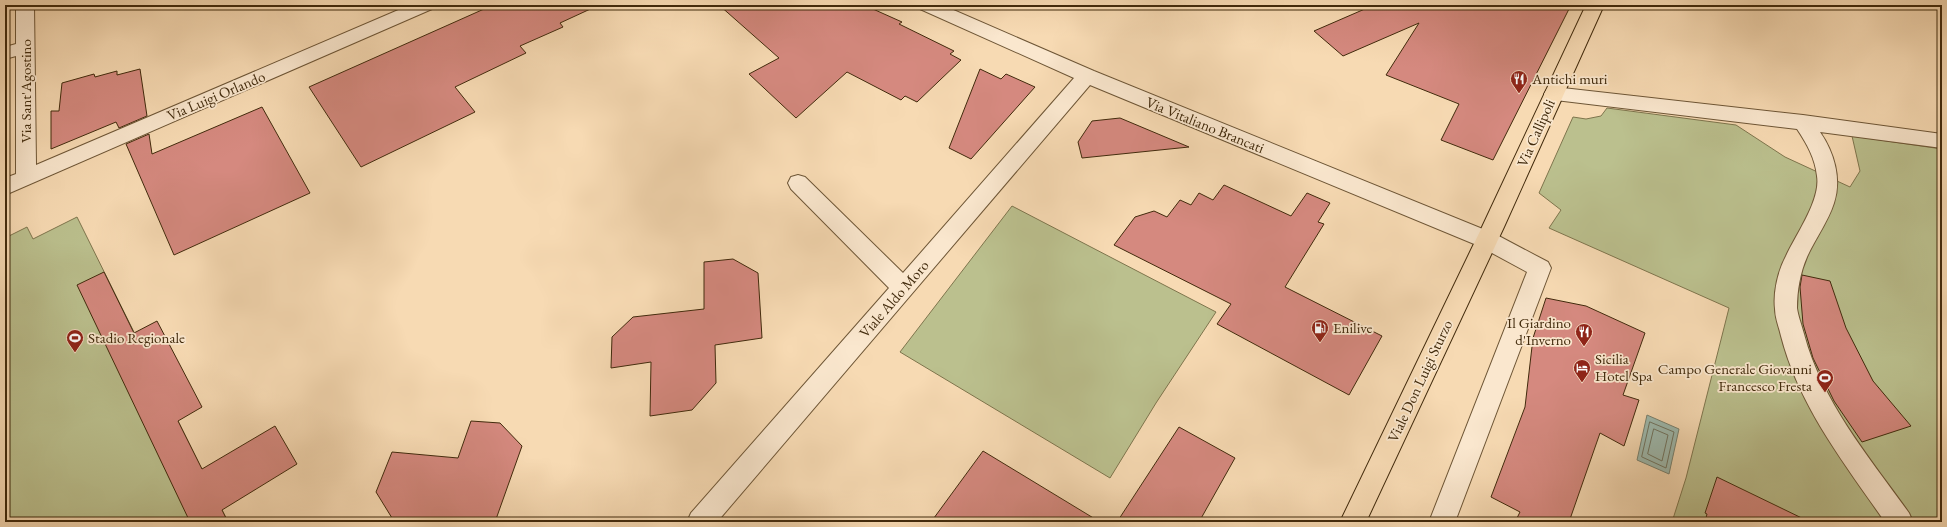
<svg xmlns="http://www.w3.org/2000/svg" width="1947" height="527" font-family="'EB Garamond',serif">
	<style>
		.green { fill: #bbc08e; stroke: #7e754d }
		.water { fill: #9dbaaf; stroke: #78806e }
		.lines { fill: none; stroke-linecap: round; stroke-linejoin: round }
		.shore { stroke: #6f725e; stroke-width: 1 }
		.building { fill: #d5897f; stroke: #412a0c }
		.minor-casing { stroke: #6e5636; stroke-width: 2 }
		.major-casing { stroke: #412a0c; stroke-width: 2 }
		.minor { fill: #fae7ce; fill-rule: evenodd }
		.major { fill: #f7dab3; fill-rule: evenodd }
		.labels { text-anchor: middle; stroke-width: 3.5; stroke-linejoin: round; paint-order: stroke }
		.poi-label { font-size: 15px; fill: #412a0c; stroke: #fae7ce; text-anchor: start }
		.street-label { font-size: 15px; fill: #412a0c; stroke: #fae7ce }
	</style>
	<rect width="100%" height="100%" fill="#f7dab3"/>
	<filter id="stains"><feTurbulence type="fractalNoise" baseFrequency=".005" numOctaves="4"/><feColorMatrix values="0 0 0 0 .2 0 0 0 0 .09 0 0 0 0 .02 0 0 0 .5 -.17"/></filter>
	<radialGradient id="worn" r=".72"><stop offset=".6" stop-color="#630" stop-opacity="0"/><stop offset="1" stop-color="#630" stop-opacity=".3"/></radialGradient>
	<path class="green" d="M1607 108 1736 125 1785 157 1850 187 1860 171 1852 136 1942 149V522H1672L1686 478 1729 308 1549 228 1561 210 1539 193 1573 117 1586 119 1601 116Z
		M1012 206 1216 312 1156 403 1110 478 900 352Z
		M77 217 228 522H5V238L27 227 33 239Z"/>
	<path class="water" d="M1647 415 1679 429 1669 474 1637 460Z"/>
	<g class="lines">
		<path class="shore" d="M1650 422 1674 432 1666 468 1642 457Z
			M1654 429 1668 435 1662 461 1648 454Z"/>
	</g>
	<path class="building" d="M493 5H599L560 23 563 27 520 46 526 53 455 87 475 112 361 167 309 87Z
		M719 5H864L902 22 899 24 954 51 950 54 961 60 917 102 905 96 901 100 847 72 796 118 749 74 779 58Z
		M1374 5H1571L1493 160 1441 140 1459 104 1386 75 1419 23 1343 56 1314 31Z
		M140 69 147 116 119 128 116 122 51 149V111H59L62 83 94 74 95 77 117 71V75Z
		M980 69 1001 79 1006 74 1035 87 971 159 949 148Z
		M262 107 310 193 174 255 126 144 149 134 152 154Z
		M1120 118 1189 147 1082 158 1078 142 1092 121Z
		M1224 185 1291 216 1307 193 1330 203 1318 222 1324 224 1285 287 1382 336 1349 395 1217 324 1231 304 1114 245 1135 217 1154 211 1167 217 1180 200 1191 205 1199 193 1213 200Z
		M733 259 758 273 762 338 715 345 716 383 692 410 650 416 651 362 611 368 612 337 633 317 704 309V262Z
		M104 272 134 333 157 321 202 407 178 421 202 469 275 426 297 464 222 510 228 522H190L77 285Z
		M1802 275 1830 281 1846 328 1873 381 1911 426 1862 442 1834 401 1813 358 1803 324 1800 287Z
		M1546 298 1586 306 1645 333 1623 395 1639 400 1624 446 1600 433 1569 522H1515L1520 512 1491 497 1525 407 1533 338Z
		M471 421 500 423 522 446 495 522H440L441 519 392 518 376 492 392 452 458 458Z
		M1179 427 1235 458 1199 522H1117Z
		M983 451 1100 522H931Z
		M1717 477 1810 522H1705L1707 514 1705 513Z"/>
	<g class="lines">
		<defs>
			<path id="minor" d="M16 5H34L36 165 410 5H435L432 9 5 195V178L16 174V56L5 59V47L16 44Z
				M917 5H942L1094 71 1495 234 1548 262 1551 268 1455 522H1429L1527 272 1479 246 1090 85 717 522H687L691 513 889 288 791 189 788 183 791 177 798 175 805 177 903 273 1074 78 920 9Z
				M1554 87 1803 115 1942 134V148L1820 132C1834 152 1842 179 1834 203 1828 222 1815 239 1807 257 1800 273 1797 291 1797 308 1798 316 1802 326 1804 334 1822 402 1869 457 1909 513L1913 522H1885C1844 463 1799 406 1781 336 1779 327 1775 318 1775 309 1773 292 1778 271 1786 256 1796 234 1821 200 1817 176 1815 158 1807 144 1797 129L1547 99 1544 94 1547 89Z"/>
			<path id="major" d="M1586 5H1604L1504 227 1366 522H1340L1482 227Z"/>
		</defs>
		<use href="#minor" class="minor-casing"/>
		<use href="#major" class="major-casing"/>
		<use href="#minor" class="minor"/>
		<use href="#major" class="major"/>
	</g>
	<defs>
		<symbol id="restaurant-pin" viewBox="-11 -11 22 30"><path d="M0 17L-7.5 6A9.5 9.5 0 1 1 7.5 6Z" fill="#8f2418" stroke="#fae7ce"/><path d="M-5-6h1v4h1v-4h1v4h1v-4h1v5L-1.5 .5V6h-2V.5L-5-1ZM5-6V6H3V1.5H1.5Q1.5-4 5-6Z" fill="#fff"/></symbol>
		<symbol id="fuel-pin" viewBox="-11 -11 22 30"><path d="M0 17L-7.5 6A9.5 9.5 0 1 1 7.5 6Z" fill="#8f2418" stroke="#fae7ce"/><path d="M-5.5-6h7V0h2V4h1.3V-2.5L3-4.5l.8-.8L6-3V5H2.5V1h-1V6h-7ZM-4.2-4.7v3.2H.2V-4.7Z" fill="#fff"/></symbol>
		<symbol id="stadium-pin" viewBox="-11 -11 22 30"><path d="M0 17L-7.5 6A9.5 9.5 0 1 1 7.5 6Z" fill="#8f2418" stroke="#fae7ce"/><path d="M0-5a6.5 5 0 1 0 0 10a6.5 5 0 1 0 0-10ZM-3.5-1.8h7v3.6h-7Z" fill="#fff"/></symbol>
		<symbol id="hotel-pin" viewBox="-11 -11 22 30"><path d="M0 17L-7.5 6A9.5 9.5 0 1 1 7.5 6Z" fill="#8f2418" stroke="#fae7ce"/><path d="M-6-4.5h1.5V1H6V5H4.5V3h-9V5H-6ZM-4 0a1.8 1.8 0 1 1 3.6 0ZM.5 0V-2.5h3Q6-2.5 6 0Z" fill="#fff"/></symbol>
	</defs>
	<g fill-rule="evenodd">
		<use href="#restaurant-pin" x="1509" y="69" width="20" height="27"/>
		<use href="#fuel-pin" x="1310" y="318" width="20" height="27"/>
		<use href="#restaurant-pin" x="1574" y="322" width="20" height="27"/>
		<use href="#stadium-pin" x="65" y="328" width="20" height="27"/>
		<use href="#hotel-pin" x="1572" y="358" width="20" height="27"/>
		<use href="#stadium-pin" x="1815" y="368" width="20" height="27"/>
	</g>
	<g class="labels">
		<g class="poi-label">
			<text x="1532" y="84">Antichi muri</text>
			<text x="1571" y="328" text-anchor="end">Il Giardino<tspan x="1571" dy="17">d'Inverno</tspan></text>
			<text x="1333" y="333">Enilive</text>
			<text x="88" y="343">Stadio Regionale</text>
			<text x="1595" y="364">Sicilia<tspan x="1595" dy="17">Hotel Spa</tspan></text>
			<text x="1812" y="374" text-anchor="end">Campo Generale Giovanni<tspan x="1812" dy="17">Francesco Fresta</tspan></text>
		</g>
		<g class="street-label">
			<text transform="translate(26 91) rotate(-90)" y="5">Via Sant'Agostino</text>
			<text transform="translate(216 96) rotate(-23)" y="5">Via Luigi Orlando</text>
			<text transform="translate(1205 125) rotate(22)" y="5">Via Vitaliano Brancati</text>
			<text transform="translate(1536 133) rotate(-66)" y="5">Via Callipoli</text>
			<text transform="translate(894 299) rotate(-49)" y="5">Viale Aldo Moro</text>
			<text transform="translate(1420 381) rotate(-65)" y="5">Viale Don Luigi Sturzo</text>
		</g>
	</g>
	<rect width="1947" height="527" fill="none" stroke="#f7dab3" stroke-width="20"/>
	<rect x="6" y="6" width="1935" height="515" fill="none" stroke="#412a0c" stroke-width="2"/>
	<rect x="10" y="10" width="1927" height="507" fill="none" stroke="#412a0c"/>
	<rect width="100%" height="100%" filter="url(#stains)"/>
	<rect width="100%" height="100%" fill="url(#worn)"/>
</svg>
